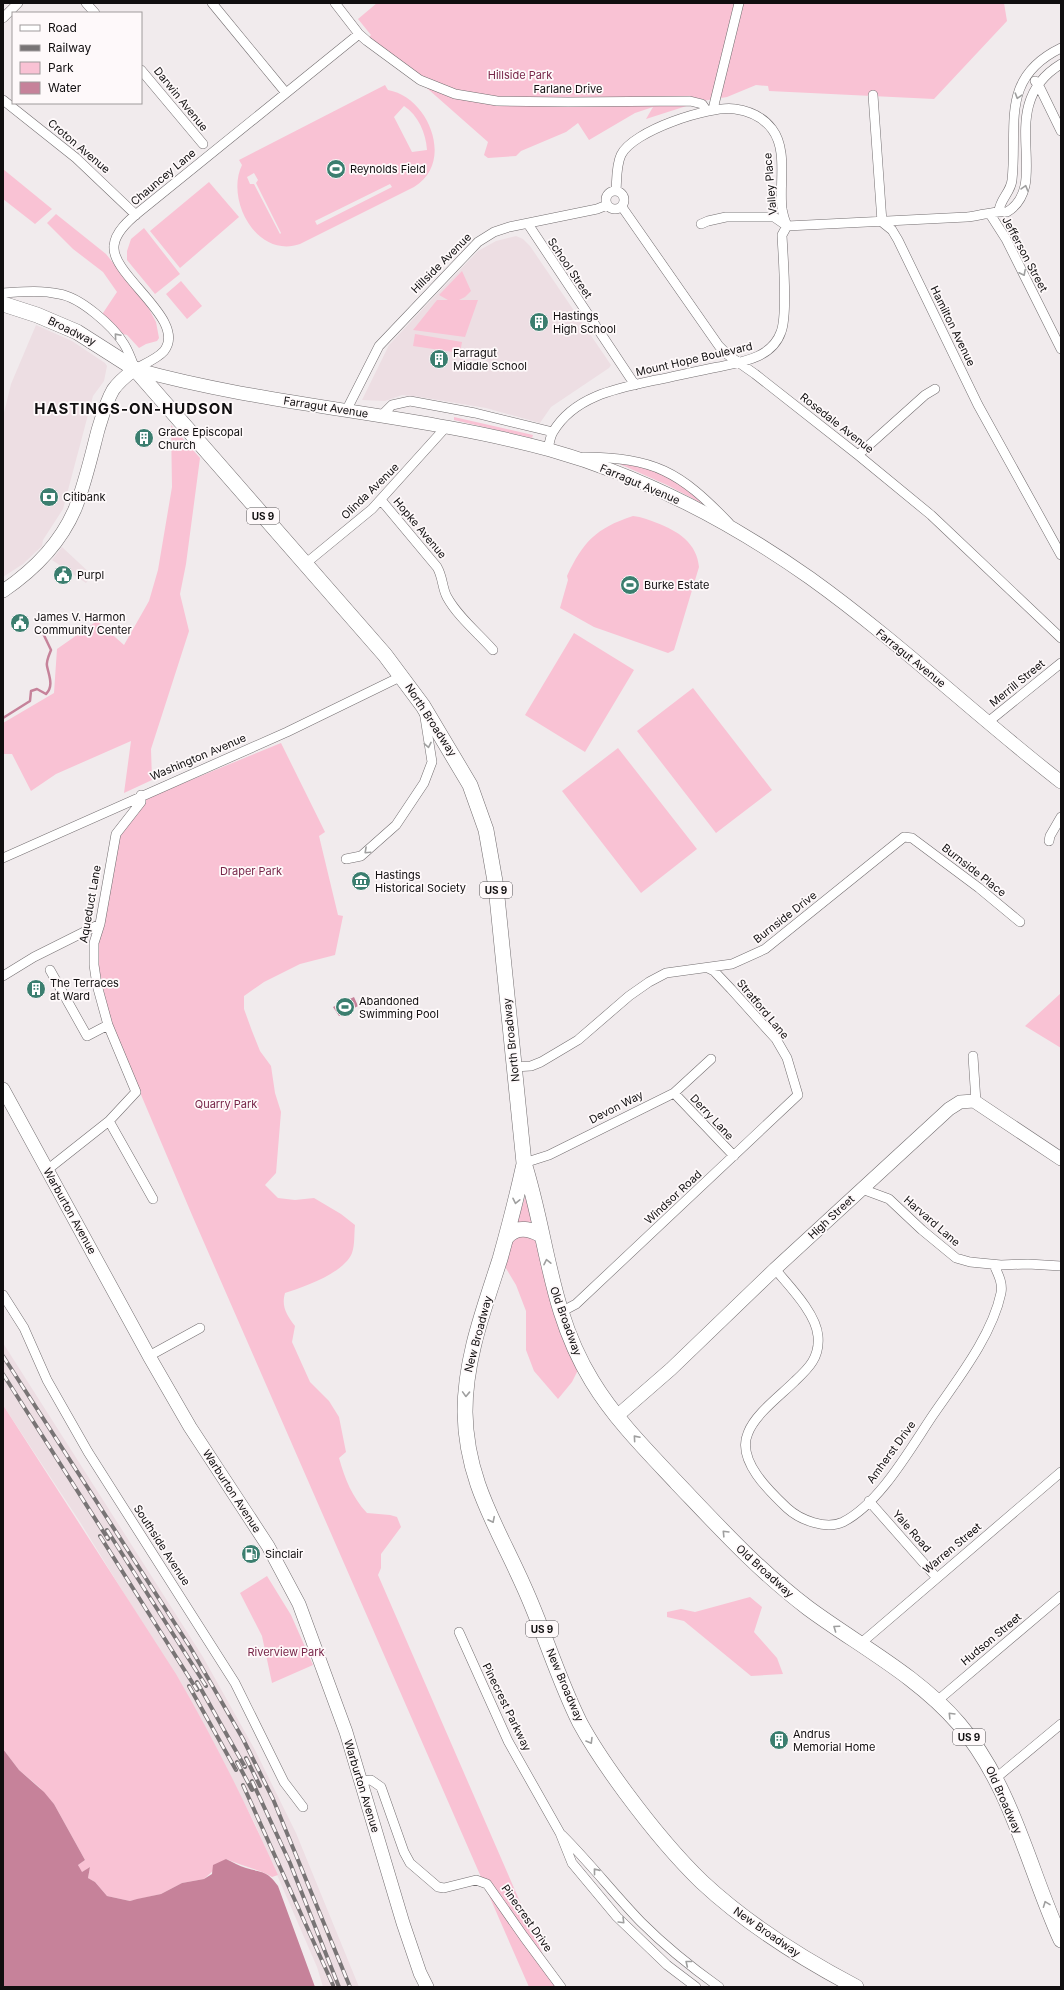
<svg xmlns="http://www.w3.org/2000/svg" width="1064" height="1990" font-family="Inter,sans-serif">
	<style>
		.built { fill: #eddee3 }
		.green { fill: #f9c2d4; fill-rule: evenodd }
		.water { fill: #c6829a }
		.lines { fill: none; stroke-linecap: round; stroke-linejoin: round }
		.stream { stroke: #c6829a; stroke-width: 2.5 }
		.street-casing { stroke: #736e70; stroke-width: 10 }
		.secondary-casing { stroke: #736e70; stroke-width: 14 }
		.primary-casing { stroke: #736e70; stroke-width: 16 }
		.street { stroke: #fff; stroke-width: 9 }
		.secondary { stroke: #fff; stroke-width: 13 }
		.primary { stroke: #fff; stroke-width: 15 }
		.rail-casing { stroke: #787475; stroke-width: 4 }
		.rail { stroke: #fef9fa; stroke-width: 2.5; stroke-dasharray: 8; stroke-linecap: butt }
		.oneway { stroke: #9f9f9f }
		.labels { text-anchor: middle; stroke-width: 3.5; stroke-linejoin: round; paint-order: stroke }
		.shield { fill: #fef9fa; stroke: #575456; stroke-width: 1 }
		.shield-label { font-size: 10px; font-weight: bold; fill: #100e0f }
		.park-label { font-size: 11px; fill: #782649; stroke: #fef9fa }
		.street-label { font-size: 11px; fill: #100e0f; stroke: #fef9fa }
		.poi-label { font-size: 11px; fill: #100e0f; stroke: #fef9fa; text-anchor: start }
		.district-label { font-size: 15px; font-weight: bold; letter-spacing: 1px; fill: #100e0f; stroke: #fef9fa }
	</style>
	<rect width="100%" height="100%" fill="#f1ebed"/>
	<path class="built" d="M516 236 523 239 530 246 611 365 609 368 551 407 540 423 486 408 420 397 402 395 385 401 362 400 389 345 433 298 478 251 496 241Z
		M36 325 72 341 105 363 107 366 104 381 93 396 63 509 43 540 42 546 23 564 3 577V417L11 384Z
		M62 547 92 575 86 583 52 560Z
		M3 1343 203 1657 255 1750 296 1833 359 1987H323L317 1967 255 1824 199 1715 80 1522 3 1405Z"/>
	<path class="green" d="M377 3H1004L1007 21 934 99 769 91 768 86 756 85 727 97 702 101 646 119 653 107 635 113 589 140 578 123 566 132 521 151 516 156 488 158 484 155 488 142 369 37 371 35 358 19Z
		M385 85 388 90C429 97 455 163 414 187L300 244C257 259 225 200 242 165L239 160ZM404 106C418 115 426 133 427 150L412 152 394 117ZM254 173 258 180 256 183 281 233 280 234 254 184H250L247 177ZM390 184 392 187 317 225 315 221Z
		M3 169 52 209 35 224 3 199Z
		M209 182 239 217 180 268 150 231Z
		M56 214 106 254 148 307 156 322 159 338 157 341 146 344 139 348 127 335 123 334 101 316 117 292 103 272 73 249 47 223Z
		M144 228 180 274 155 294 127 260V251L131 239Z
		M462 271 471 291 465 297 459 300H478L465 337 413 330 437 300H448L439 295Z
		M181 281 202 306 187 319 166 294Z
		M415 334 462 342 460 353 413 346Z
		M454 417 533 435 532 438 454 420Z
		M171 425 200 458 186 564 180 594 189 631 151 749 152 780 124 793 131 741 56 774 31 791 12 754H3V723L54 693 57 649 97 621 124 645 149 601 158 570 172 487Z
		M615 462 646 467 676 481 705 505 667 485Z
		M633 516C642 517 649 520 657 523 678 531 697 543 699 567L674 650 668 653 594 627 560 608 568 580 567 576C583 542 596 528 633 516Z
		M574 633 634 670 585 752 525 715Z
		M693 688 772 790 716 833 637 731Z
		M281 743 325 832 319 836 338 915 343 916 335 955 300 964 264 982 244 996V1009L252 1031 260 1051 271 1066 275 1093 281 1112 276 1173 265 1185 278 1198 295 1200 314 1198 341 1214 355 1225C354 1233 355 1245 352 1253 344 1273 304 1287 285 1293 281 1307 287 1315 295 1326L292 1342 310 1382 329 1401 339 1417 346 1452 339 1458C345 1479 352 1497 367 1513L390 1515 397 1517 401 1527 381 1554V1568L378 1575 557 1987H529L192 1215 111 1024 98 966V948L118 836 123 828 138 814 147 798Z
		M618 748 697 849 641 893 562 791Z
		M1061 993V1048L1025 1026Z
		M525 1197 531 1207 580 1366 572 1382 558 1399 534 1371 526 1350V1311L516 1285 504 1265Z
		M3 1405 176 1674C214 1739 247 1806 278 1875L272 1877C258 1869 242 1866 226 1859L204 1879 182 1883 161 1894 130 1901 107 1896 95 1882 88 1878 90 1867 81 1873 78 1865 85 1860 54 1804 39 1787 19 1770 3 1749Z
		M267 1576 291 1615 313 1665 272 1683 262 1636 240 1593Z
		M750 1597 762 1607 754 1632 777 1658 783 1674 751 1676 684 1621 667 1617V1612L681 1609 695 1612Z"/>
	<path class="water" d="M354 997 358 1006 339 1016 333 1007Z
		M3 1749 19 1770 44 1792 54 1804 85 1860 78 1865 82 1872 90 1867 88 1878 95 1882 107 1896 130 1901 137 1899 161 1894 182 1883 204 1879 212 1874 213 1865 226 1859C233 1862 239 1866 246 1868 262 1873 267 1870 278 1886L315 1987H3Z"/>
	<g class="lines">
		<path class="stream" d="M3 718 30 701 31 691 37 689 46 694C54 686 49 676 47 666 46 661 49 655 51 650L41 629"/>
		<defs>
			<path id="street" d="M86 3 95 13
				M212 3 286 93
				M335 3 359 34 367 41 420 80 455 94 497 101 568 102 690 101 702 104 707 111
				M3 18 18 3
				M141 70 203 144
				M1035 81 1040 88 1061 131
				M873 95 882 222 892 230 898 240 978 405 1061 555
				M3 100 76 158 136 215
				M713 109 739 3
				M606 200a9 9 0 1 1 18 0a9 9 0 1 1-18 0Z
				M616 191C617 179 616 166 621 155 632 131 710 105 735 109 749 111 763 117 772 129 788 150 779 183 782 209 783 215 785 221 787 226
				M622 207 719 346 728 355 755 374 858 455 931 515 1061 638
				M999 211C1000 199 1011 192 1012 180 1018 126 999 78 1061 48
				M990 214 1006 239 1061 349
				M528 224 635 385
				M701 224 708 221 726 217H774L787 226
				M3 293C21 292 40 290 59 294 80 297 113 326 124 344 129 352 132 361 135 369 144 364 157 359 164 351 188 320 111 276 114 246 115 232 129 220 139 212L359 34
				M346 411 379 346 478 242 494 232 509 227 597 209 607 205
				M381 416 392 405 410 401 475 413 553 432
				M548 450C549 444 550 437 553 432 574 396 618 388 656 380 676 376 697 371 718 367 742 362 772 358 781 332 788 314 783 257 782 235L787 226 967 217C979 216 996 210 1007 212 1054 183 992 106 1061 64
				M858 455 925 395 935 389
				M583 457C655 458 679 471 729 523
				M381 500 437 567C443 577 442 588 447 597 458 617 478 633 493 650
				M305 564 372 509 446 427
				M988 722 1061 663
				M1049 841 1050 836 1061 817
				M3 858 287 732 402 676
				M346 859 361 856 396 825 424 783 432 762 424 711
				M50 970 87 1036 108 1025
				M3 976 34 957 100 924
				M973 1056 976 1102
				M514 1067 531 1066 541 1062 578 1040 629 996 649 982 666 973 732 964 765 949 904 837 912 838 979 888 1020 922
				M674 1093 734 1156
				M109 1121 153 1199
				M524 1163 549 1155 674 1093 711 1059
				M47 1170 109 1121 136 1092 108 1025 97 985 94 965V943L100 924 116 834 141 802V795
				M862 1189 889 1199 922 1230 956 1258 970 1262 1001 1265 1028 1264 1061 1266
				M775 1269C789 1286 816 1313 818 1336 820 1357 809 1368 795 1381 781 1395 755 1414 748 1433 736 1460 770 1492 787 1508 800 1520 826 1530 843 1522 880 1503 910 1449 933 1415 957 1380 992 1336 1001 1293 1003 1283 998 1274 994 1265
				M3 1295 24 1328 47 1380 88 1452 235 1683 284 1782 303 1807
				M561 1312 576 1304 798 1095 787 1058 776 1039 731 989 714 971 708 968
				M149 1356 200 1328
				M869 1501 936 1577
				M459 1632 508 1741 560 1833 572 1863 617 1917 667 1965 696 1987
				M860 1644 1061 1472
				M937 1701 1061 1596
				M996 1778 1061 1724
				M360 1781 371 1780 381 1787 404 1852 410 1863 438 1887 444 1888 476 1880 487 1884 524 1937 561 1987
				M562 1835C590 1863 614 1894 641 1922 665 1946 691 1967 719 1987"/>
			<path id="secondary" d="M3 591C34 570 60 544 75 509 85 484 91 457 98 430 102 417 106 402 113 390 119 381 127 375 135 369 271 407 414 413 550 450 643 476 732 523 810 578 898 641 976 716 1061 782
				M3 1089 149 1356 190 1427 268 1546 299 1604 346 1732 403 1923 420 1973 427 1987
				M617 1416 671 1369 775 1269 949 1109 960 1102 974 1101 1061 1159"/>
			<path id="primary" d="M3 304 37 315 77 332 135 369 385 655 423 706 470 785 486 830 496 887 524 1163C548 1239 549 1311 592 1381 615 1419 647 1451 677 1483 719 1527 759 1571 808 1608 858 1645 918 1676 959 1724 1012 1786 1028 1867 1061 1940
				M524 1164C517 1196 509 1227 500 1259 484 1309 465 1358 465 1412 466 1481 497 1526 524 1587 544 1631 558 1679 580 1723 593 1747 609 1770 626 1793 649 1824 674 1855 702 1882 748 1925 801 1958 856 1987
				M506 1238C515 1226 529 1228 541 1235"/>
		</defs>
		<use href="#street" class="street-casing"/>
		<use href="#secondary" class="secondary-casing"/>
		<use href="#primary" class="primary-casing"/>
		<use href="#street" class="street"/>
		<use href="#secondary" class="secondary"/>
		<use href="#primary" class="primary"/>
		<defs>
			<path id="rail" d="M3 1356 190 1647 243 1739 273 1799 350 1987
				M3 1374 108 1539
				M107 1530 206 1686
				M100 1536 197 1690
				M197 1682 245 1767
				M189 1686 236 1770
				M246 1758 260 1786
				M237 1762 252 1790
				M252 1781 290 1863 339 1987
				M243 1785 333 1985"/>
		</defs>
		<use href="#rail" class="rail-casing"/>
		<use href="#rail" class="rail"/>
	</g>
	<defs><path id="oneway-chevron" d="M-2-3.5L2.5 0L-2 3.5" fill="none" stroke-width="1.6" stroke-linecap="round" stroke-linejoin="round"/></defs>
	<g class="oneway">
		<use href="#oneway-chevron" transform="translate(1018 96) rotate(107)"/>
		<use href="#oneway-chevron" transform="translate(1025 188) rotate(-74)"/>
		<use href="#oneway-chevron" transform="translate(1023 273) rotate(63)"/>
		<use href="#oneway-chevron" transform="translate(117 336) rotate(-131)"/>
		<use href="#oneway-chevron" transform="translate(428 745) rotate(79)"/>
		<use href="#oneway-chevron" transform="translate(367 851) rotate(137)"/>
		<use href="#oneway-chevron" transform="translate(516 1201) rotate(102)"/>
		<use href="#oneway-chevron" transform="translate(547 1262) rotate(-102)"/>
		<use href="#oneway-chevron" transform="translate(466 1394) rotate(92)"/>
		<use href="#oneway-chevron" transform="translate(636 1438) rotate(-131)"/>
		<use href="#oneway-chevron" transform="translate(492 1520) rotate(64)"/>
		<use href="#oneway-chevron" transform="translate(725 1533) rotate(-134)"/>
		<use href="#oneway-chevron" transform="translate(836 1628) rotate(-145)"/>
		<use href="#oneway-chevron" transform="translate(951 1715) rotate(-134)"/>
		<use href="#oneway-chevron" transform="translate(590 1741) rotate(59)"/>
		<use href="#oneway-chevron" transform="translate(596 1871) rotate(-129)"/>
		<use href="#oneway-chevron" transform="translate(1046 1904) rotate(-111)"/>
		<use href="#oneway-chevron" transform="translate(622 1921) rotate(45)"/>
		<use href="#oneway-chevron" transform="translate(688 1963) rotate(-141)"/>
	</g>
	<defs>
		<symbol id="stadium-disc" viewBox="-11 -11 22 22"><circle r="9.5" fill="#3b7e6f" stroke="#fef9fa"/><path d="M0-5a6.5 5 0 1 0 0 10a6.5 5 0 1 0 0-10ZM-3.5-1.8h7v3.6h-7Z" fill="#fff"/></symbol>
		<symbol id="building-disc" viewBox="-11 -11 22 22"><circle r="9.5" fill="#3b7e6f" stroke="#fef9fa"/><path d="M-4-6H4V6H1V3H-1V6H-4ZM-2.5-4.3h1.7v1.8h-1.7ZM.8-4.3h1.7v1.8H.8ZM-2.5-1h1.7V.8h-1.7ZM.8-1h1.7V.8H.8Z" fill="#fff"/></symbol>
		<symbol id="bank-disc" viewBox="-11 -11 22 22"><circle r="9.5" fill="#3b7e6f" stroke="#fef9fa"/><path d="M-6-4H6V4H-6ZM0-2.3a2.3 2.3 0 1 0 0 4.6a2.3 2.3 0 1 0 0-4.6Z" fill="#fff"/></symbol>
		<symbol id="civic-disc" viewBox="-11 -11 22 22"><circle r="9.5" fill="#3b7e6f" stroke="#fef9fa"/><path d="M-.6-6.5H3V-4.5H.6V-3L4-1V1h2V6H-6V1h2V-1L-.6-3ZM-1.2 2.5V6h2.4V2.5Z" fill="#fff"/></symbol>
		<symbol id="museum-disc" viewBox="-11 -11 22 22"><circle r="9.5" fill="#3b7e6f" stroke="#fef9fa"/><path d="M0-6L6-3V-2H-6V-3ZM-5-1h2V3h-2ZM-1-1h2V3h-2ZM3-1h2V3H3ZM-6 4H6V6H-6Z" fill="#fff"/></symbol>
		<symbol id="fuel-disc" viewBox="-11 -11 22 22"><circle r="9.5" fill="#3b7e6f" stroke="#fef9fa"/><path d="M-5.5-6h7V0h2V4h1.3V-2.5L3-4.5l.8-.8L6-3V5H2.5V1h-1V6h-7ZM-4.2-4.7v3.2H.2V-4.7Z" fill="#fff"/></symbol>
	</defs>
	<g fill-rule="evenodd">
		<use href="#stadium-disc" x="325" y="158" width="22" height="22"/>
		<use href="#building-disc" x="528" y="311" width="22" height="22"/>
		<use href="#building-disc" x="428" y="348" width="22" height="22"/>
		<use href="#building-disc" x="133" y="427" width="22" height="22"/>
		<use href="#bank-disc" x="38" y="486" width="22" height="22"/>
		<use href="#civic-disc" x="52" y="564" width="22" height="22"/>
		<use href="#stadium-disc" x="619" y="574" width="22" height="22"/>
		<use href="#civic-disc" x="9" y="612" width="22" height="22"/>
		<use href="#museum-disc" x="350" y="870" width="22" height="22"/>
		<use href="#building-disc" x="25" y="978" width="22" height="22"/>
		<use href="#stadium-disc" x="334" y="996" width="22" height="22"/>
		<use href="#fuel-disc" x="240" y="1543" width="22" height="22"/>
		<use href="#building-disc" x="768" y="1729" width="22" height="22"/>
	</g>
	<g class="labels">
		<g class="shield">
			<rect x="247" y="508" width="32" height="16" rx="3"/>
			<rect x="480" y="882" width="32" height="16" rx="3"/>
			<rect x="526" y="1621" width="32" height="16" rx="3"/>
			<rect x="953" y="1729" width="32" height="16" rx="3"/>
		</g>
		<g class="shield-label">
			<text x="263" y="520">US 9</text>
			<text x="496" y="894">US 9</text>
			<text x="542" y="1633">US 9</text>
			<text x="969" y="1741">US 9</text>
		</g>
		<g class="park-label">
			<text x="520" y="79">Hillside Park</text>
			<text x="251" y="875">Draper Park</text>
			<text x="226" y="1108">Quarry Park</text>
			<text x="286" y="1656">Riverview Park</text>
		</g>
		<g class="street-label">
			<text x="568" y="93">Farlane Drive</text>
			<text transform="translate(181 99) rotate(51)" y="4">Darwin Avenue</text>
			<text transform="translate(79 146) rotate(40)" y="4">Croton Avenue</text>
			<text transform="translate(163 177) rotate(-40)" y="4">Chauncey Lane</text>
			<text transform="translate(770 184) rotate(-95)" y="4">Valley Place</text>
			<text transform="translate(1025 254) rotate(62)" y="4">Jefferson Street</text>
			<text transform="translate(441 263) rotate(-45)" y="4">Hillside Avenue</text>
			<text transform="translate(570 268) rotate(56)" y="4">School Street</text>
			<text transform="translate(953 326) rotate(64)" y="4">Hamilton Avenue</text>
			<text transform="translate(72 331) rotate(26)" y="4">Broadway</text>
			<text transform="translate(694 359) rotate(-13)" y="4">Mount Hope Boulevard</text>
			<text transform="translate(326 407) rotate(9)" y="4">Farragut Avenue</text>
			<text transform="translate(837 423) rotate(38)" y="4">Rosedale Avenue</text>
			<text transform="translate(640 484) rotate(23)" y="4">Farragut Avenue</text>
			<text transform="translate(370 491) rotate(-44)" y="4">Olinda Avenue</text>
			<text transform="translate(420 528) rotate(50)" y="4">Hopke Avenue</text>
			<text transform="translate(911 658) rotate(39)" y="4">Farragut Avenue</text>
			<text transform="translate(1017 683) rotate(-39)" y="4">Merrill Street</text>
			<text transform="translate(431 720) rotate(57)" y="4">North Broadway</text>
			<text transform="translate(198 757) rotate(-23)" y="4">Washington Avenue</text>
			<text transform="translate(974 870) rotate(38)" y="4">Burnside Place</text>
			<text transform="translate(90 904) rotate(-80)" y="4">Aqueduct Lane</text>
			<text transform="translate(785 917) rotate(-38)" y="4">Burnside Drive</text>
			<text transform="translate(763 1009) rotate(50)" y="4">Stratford Lane</text>
			<text transform="translate(511 1040) rotate(-96)" y="4">North Broadway</text>
			<text transform="translate(616 1107) rotate(-27)" y="4">Devon Way</text>
			<text transform="translate(712 1117) rotate(47)" y="4">Derry Lane</text>
			<text transform="translate(673 1197) rotate(-43)" y="4">Windsor Road</text>
			<text transform="translate(70 1211) rotate(61)" y="4">Warburton Avenue</text>
			<text transform="translate(831 1217) rotate(-43)" y="4">High Street</text>
			<text transform="translate(932 1221) rotate(41)" y="4">Harvard Lane</text>
			<text transform="translate(566 1321) rotate(70)" y="4">Old Broadway</text>
			<text transform="translate(478 1334) rotate(-75)" y="4">New Broadway</text>
			<text transform="translate(891 1452) rotate(-54)" y="4">Amherst Drive</text>
			<text transform="translate(232 1491) rotate(57)" y="4">Warburton Avenue</text>
			<text transform="translate(912 1531) rotate(49)" y="4">Yale Road</text>
			<text transform="translate(162 1545) rotate(57)" y="4">Southside Avenue</text>
			<text transform="translate(952 1548) rotate(-40)" y="4">Warren Street</text>
			<text transform="translate(765 1571) rotate(42)" y="4">Old Broadway</text>
			<text transform="translate(991 1639) rotate(-40)" y="4">Hudson Street</text>
			<text transform="translate(565 1685) rotate(67)" y="4">New Broadway</text>
			<text transform="translate(507 1707) rotate(64)" y="4">Pinecrest Parkway</text>
			<text transform="translate(362 1786) rotate(73)" y="4">Warburton Avenue</text>
			<text transform="translate(1004 1800) rotate(66)" y="4">Old Broadway</text>
			<text transform="translate(527 1918) rotate(55)" y="4">Pinecrest Drive</text>
			<text transform="translate(767 1932) rotate(35)" y="4">New Broadway</text>
		</g>
		<g class="poi-label">
			<text x="350" y="173">Reynolds Field</text>
			<text x="553" y="320">Hastings<tspan x="553" dy="13">High School</tspan></text>
			<text x="453" y="357">Farragut<tspan x="453" dy="13">Middle School</tspan></text>
			<text x="158" y="436">Grace Episcopal<tspan x="158" dy="13">Church</tspan></text>
			<text x="63" y="501">Citibank</text>
			<text x="77" y="579">Purpl</text>
			<text x="644" y="589">Burke Estate</text>
			<text x="34" y="621">James V. Harmon<tspan x="34" dy="13">Community Center</tspan></text>
			<text x="375" y="879">Hastings<tspan x="375" dy="13">Historical Society</tspan></text>
			<text x="50" y="987">The Terraces<tspan x="50" dy="13">at Ward</tspan></text>
			<text x="359" y="1005">Abandoned<tspan x="359" dy="13">Swimming Pool</tspan></text>
			<text x="265" y="1558">Sinclair</text>
			<text x="793" y="1738">Andrus<tspan x="793" dy="13">Memorial Home</tspan></text>
		</g>
		<g class="district-label">
			<text x="134" y="414">HASTINGS-ON-HUDSON</text>
		</g>
	</g>
	<rect width="1064" height="1990" fill="none" stroke="#100e0f" stroke-width="8"/>
	<rect x="12" y="12" width="130" height="92" fill="#fef9fa" stroke="#9f9b9c"/>
	<rect x="20" y="25" width="20" height="6" fill="#ffffff" stroke="#9f9b9c"/>
	<text x="48" y="32" font-size="12" fill="#100e0f">Road</text>
	<rect x="20" y="45" width="20" height="6" fill="#787475" stroke="#9f9b9c"/>
	<text x="48" y="52" font-size="12" fill="#100e0f">Railway</text>
	<rect x="20" y="62" width="20" height="12" fill="#f9c2d4" stroke="#9f9b9c"/>
	<text x="48" y="72" font-size="12" fill="#100e0f">Park</text>
	<rect x="20" y="82" width="20" height="12" fill="#c6829a" stroke="#9f9b9c"/>
	<text x="48" y="92" font-size="12" fill="#100e0f">Water</text>
</svg>
